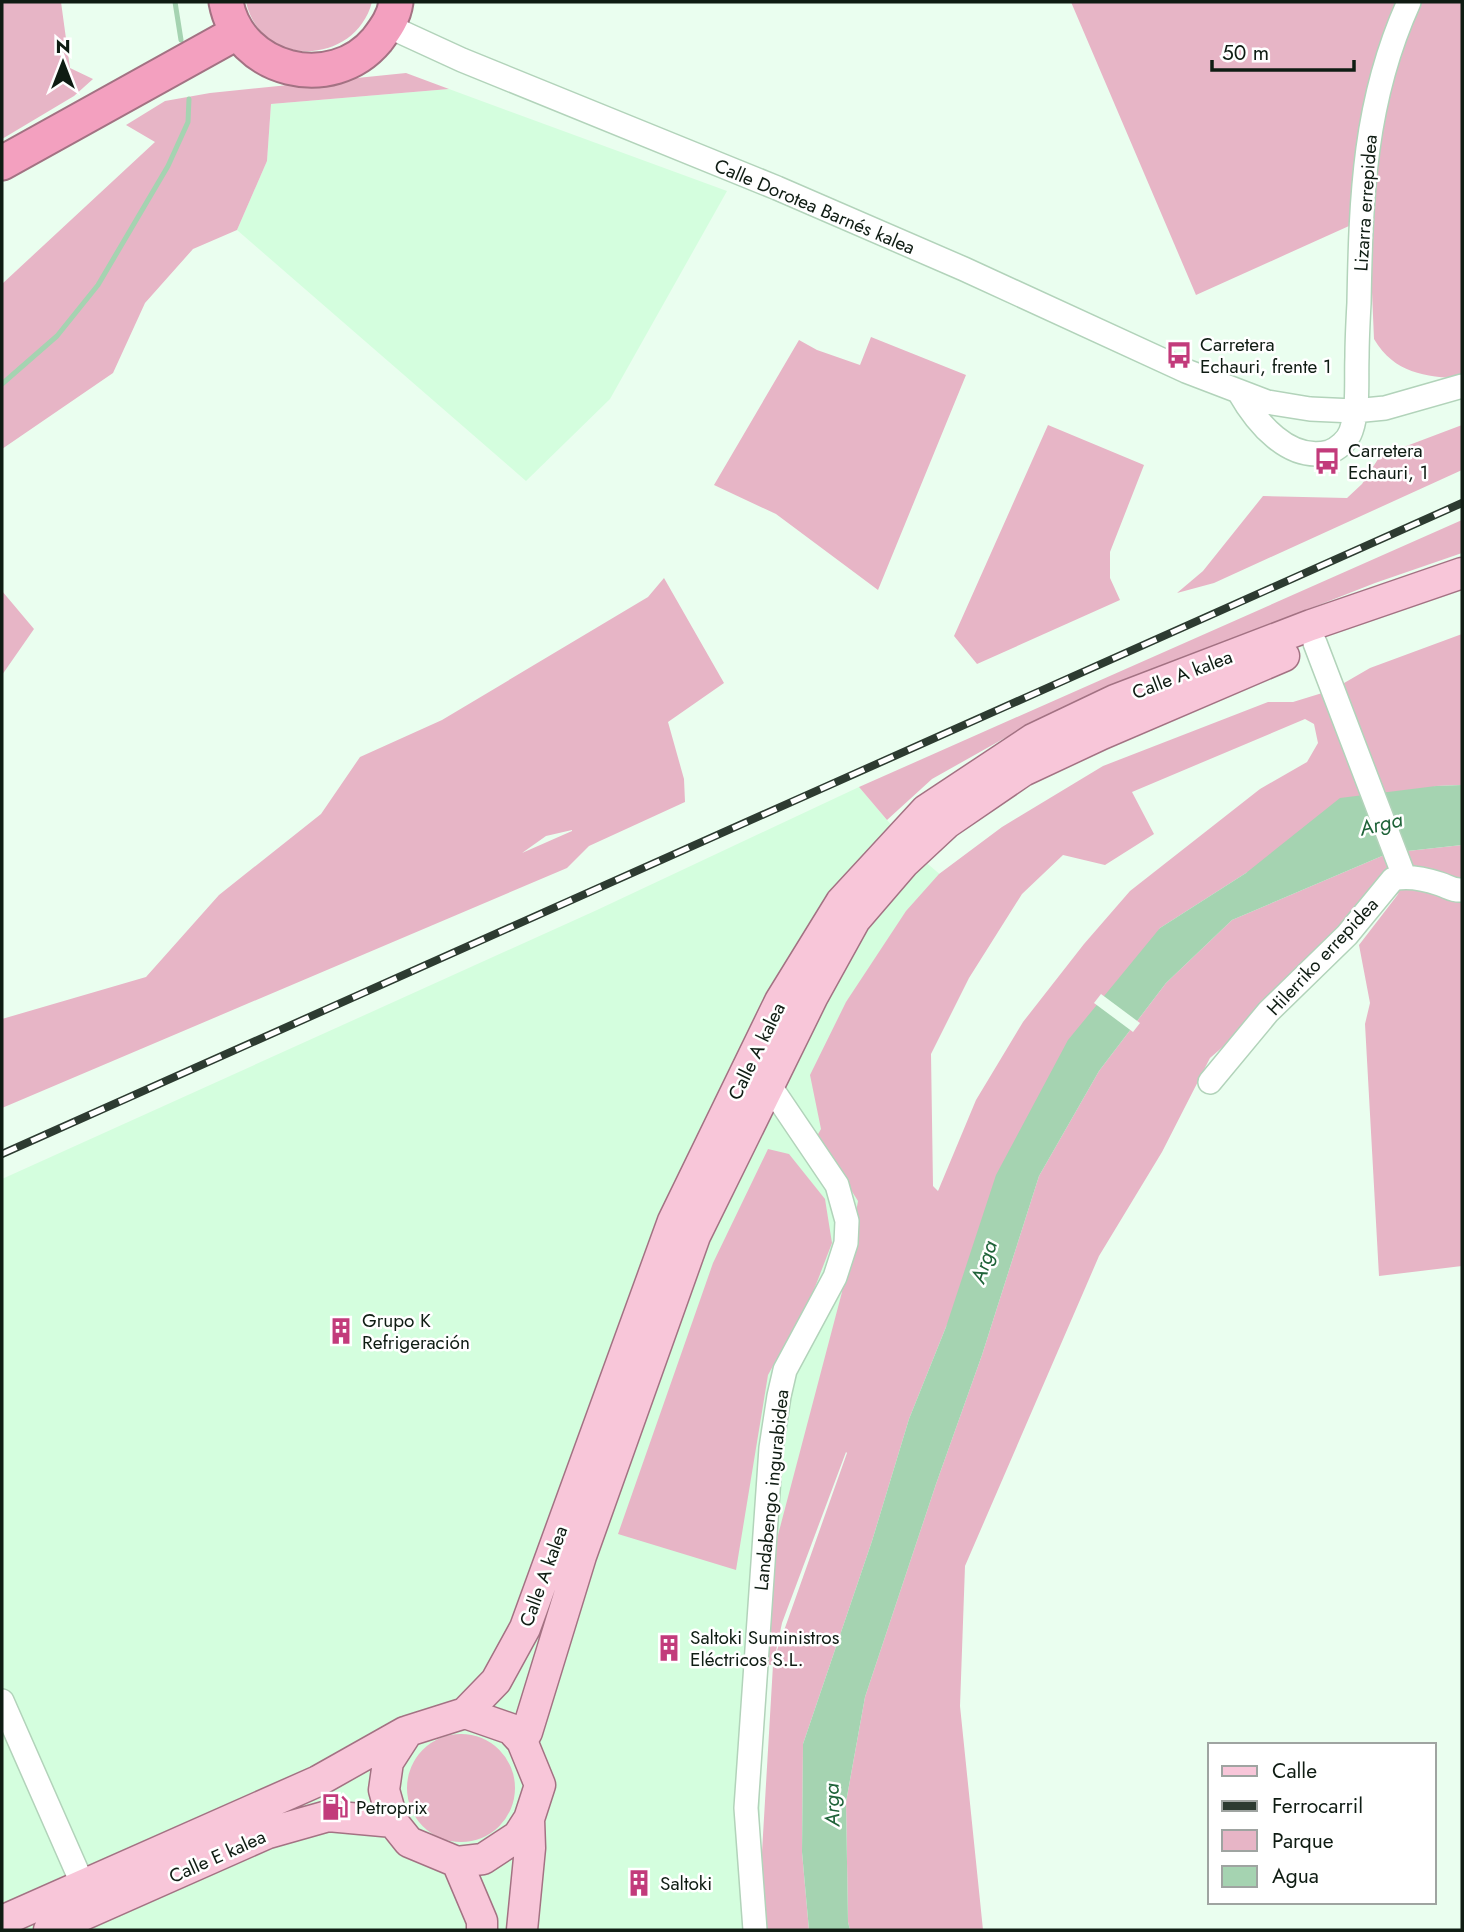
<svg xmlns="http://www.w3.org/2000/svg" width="1464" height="1932" font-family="Jost,sans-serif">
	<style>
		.built { fill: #d4fede }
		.green { fill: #e7b5c6; fill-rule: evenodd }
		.water { fill: #a5d3b1 }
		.pier { fill: #eafeef }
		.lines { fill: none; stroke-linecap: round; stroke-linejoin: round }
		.stream { stroke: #a5d3b1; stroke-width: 5 }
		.minor-casing { stroke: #b2d3ba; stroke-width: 26 }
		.major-casing { stroke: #a37283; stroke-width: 33 }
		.highway-casing { stroke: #a37283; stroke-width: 37 }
		.minor { stroke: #fff; stroke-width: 23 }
		.major { stroke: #f8c6d9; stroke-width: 30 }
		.highway { stroke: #f3a0bf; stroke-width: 33 }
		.rail-casing { stroke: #2d3b31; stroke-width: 8 }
		.rail { stroke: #fff; stroke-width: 5; stroke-dasharray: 16; stroke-linecap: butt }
		.labels { text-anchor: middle; stroke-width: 5; stroke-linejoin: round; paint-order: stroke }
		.street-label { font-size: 19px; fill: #0f1c13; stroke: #fff }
		.poi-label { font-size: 19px; fill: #0f1c13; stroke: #fff; text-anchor: start }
		.water-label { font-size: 21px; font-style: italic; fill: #1f6339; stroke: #fff }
	</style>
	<rect width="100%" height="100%" fill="#eafeef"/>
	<path class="built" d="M449 89 727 191 610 399 526 481 237 230 267 161 271 104Z
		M859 787 915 853 977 906 904 1013 760 1664V1930H2V1179L597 910Z"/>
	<path class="green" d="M2 2H61L70 68 93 79 74 96 2 139Z
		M246 2H372C355 66 261 69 246 2Z
		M1071 2H1462V379C1424 376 1395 374 1374 339L1369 221 1349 226 1196 295Z
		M406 73 449 89 271 104 267 161 237 230 193 249 145 303 113 373 2 449V284L155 142 126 125 165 101 210 93Z
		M871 337 966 375 878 590 776 514 714 485 799 340 817 350 860 365Z
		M1048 425 1144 465 1110 552V578L1120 600 977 664 954 636Z
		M1462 425V470L1214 583 1177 593 1203 571 1263 496 1347 498 1362 484 1380 456Z
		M1462 520V553L1375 583 1135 677 1003 739 932 779 887 820 859 787Z
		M664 578 724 683 668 722 684 779 685 802 589 846 567 868 2 1108V1019L146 977 219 895 321 814 360 757 442 720 648 597ZM572 830V831L522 853 546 836Z
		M2 591 34 629 2 675Z
		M1462 634V785L1436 786 1246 873 1160 928 946 1327 909 1419 872 1541 803 1744 802 1852 809 1930H762L759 1903 773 1665 756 1664 757 1638 778 1535 842 1292 858 1201 817 1136 821 1129 810 1075 846 1002 906 911 939 874 1002 827 1103 766 1268 702H1293L1332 690 1370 668ZM1305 719 1314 724 1318 743 1307 762 1260 789 1130 891 1084 944 1023 1022 976 1100 938 1191 933 1186 931 1054 969 978 1022 894 1063 855 1105 865 1154 834 1132 792ZM846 1452 847 1453 775 1656 782 1623Z
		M1462 845V1266L1379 1276 1365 1024 1370 1003 1359 945 1399 893 1210 1058 1162 1152 1099 1256 965 1566 960 1706 983 1930H850L848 1922 846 1802 865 1697 936 1484 982 1355 1039 1176 1099 1071 1166 983 1232 920 1389 853Z
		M768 1149 789 1154 825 1199 832 1243 812 1295 768 1375 736 1570 618 1534 713 1263Z
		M407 1788a54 54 0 1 1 108 0a54 54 0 1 1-108 0Z"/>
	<path class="water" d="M1462 785V845L1389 853 1232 920 1166 983 1099 1071 1039 1176 982 1355 936 1484 865 1697 846 1802 848 1922 850 1930H809L802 1852 803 1744 872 1541 909 1419 946 1327 996 1175 1068 1040 1160 928 1246 873 1340 798 1436 786Z"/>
	<path class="pier" d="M1101 994 1140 1023 1133 1032 1094 1003Z"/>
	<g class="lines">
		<path class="stream" d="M175 2 181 40
			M2 384 57 336 98 285 168 166 188 122 189 99"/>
		<defs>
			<path id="minor" d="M388 26 462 60 777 188 964 269 1186 371 1267 402 1310 409 1354 411 1385 408 1462 386
				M1239 392C1256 422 1289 463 1329 452 1338 449 1348 440 1351 431 1359 408 1356 380 1357 357 1357 339 1358 321 1359 303 1361 196 1364 101 1409 2
				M1315 643 1404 876
				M1210 1082 1268 1012 1347 935 1393 879C1408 875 1425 879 1440 884 1449 887 1453 891 1462 890
				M2 1701 83 1885
				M755 1930 746 1808 771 1448 779 1396 785 1370 835 1277 846 1243 847 1221 837 1185 770 1086"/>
			<path id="major" d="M465 1713 496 1681 525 1628 673 1221 780 1001 841 902 926 810 1033 739 1115 700 1311 625 1462 573
				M465 1713 511 1729 522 1741 540 1785 529 1819 518 1836 483 1859 457 1862 409 1842 393 1822 384 1790 388 1762 408 1731Z
				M522 1741 527 1732 581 1556 695 1236 813 996 855 920 904 863 947 823 1023 771 1102 734 1284 656
				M457 1862 482 1921V1930
				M2 1921 318 1781 405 1732
				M49 1930 268 1833 328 1816 393 1822
				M522 1930 530 1848 529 1819"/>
			<path id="highway" d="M226 2C239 72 332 94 377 40 386 28 394 17 396 2
				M2 163 238 32"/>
		</defs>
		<use href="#minor" class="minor-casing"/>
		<use href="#major" class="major-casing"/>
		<use href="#highway" class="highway-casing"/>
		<use href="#minor" class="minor"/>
		<use href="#major" class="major"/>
		<use href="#highway" class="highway"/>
		<defs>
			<path id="rail" d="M2 1154 1462 503"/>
		</defs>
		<use href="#rail" class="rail-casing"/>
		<use href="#rail" class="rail"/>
	</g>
	<defs>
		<symbol id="bus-bare" viewBox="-9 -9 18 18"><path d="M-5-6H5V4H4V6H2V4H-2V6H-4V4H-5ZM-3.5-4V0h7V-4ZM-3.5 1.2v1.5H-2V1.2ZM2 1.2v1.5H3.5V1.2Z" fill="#c23b7b" stroke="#fff" stroke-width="2.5" paint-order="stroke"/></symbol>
		<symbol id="building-bare" viewBox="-9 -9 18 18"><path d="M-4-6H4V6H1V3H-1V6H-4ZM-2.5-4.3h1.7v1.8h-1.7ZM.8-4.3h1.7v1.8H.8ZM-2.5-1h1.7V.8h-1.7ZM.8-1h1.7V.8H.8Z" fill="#c23b7b" stroke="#fff" stroke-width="2.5" paint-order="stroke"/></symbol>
		<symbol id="fuel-bare" viewBox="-9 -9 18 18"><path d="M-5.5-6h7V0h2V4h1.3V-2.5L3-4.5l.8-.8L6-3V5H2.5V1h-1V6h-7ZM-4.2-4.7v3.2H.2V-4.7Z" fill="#c23b7b" stroke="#fff" stroke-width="2.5" paint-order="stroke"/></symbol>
	</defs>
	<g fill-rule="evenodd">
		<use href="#bus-bare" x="1160" y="336" width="38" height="38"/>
		<use href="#bus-bare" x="1308" y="442" width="38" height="38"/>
		<use href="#building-bare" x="322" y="1312" width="38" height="38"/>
		<use href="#building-bare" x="650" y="1629" width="38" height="38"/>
		<use href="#fuel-bare" x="316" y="1788" width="38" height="38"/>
		<use href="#building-bare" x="620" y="1864" width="38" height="38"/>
	</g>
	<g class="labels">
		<g class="street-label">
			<text transform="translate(1365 203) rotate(-86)" y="7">Lizarra errepidea</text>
			<text transform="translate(815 206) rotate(23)" y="7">Calle Dorotea Barnés kalea</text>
			<text transform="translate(1182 674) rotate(-21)" y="7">Calle A kalea</text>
			<text transform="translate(1322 956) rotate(-47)" y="7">Hilerriko errepidea</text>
			<text transform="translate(756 1051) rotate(-64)" y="7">Calle A kalea</text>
			<text transform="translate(771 1490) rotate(-84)" y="7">Landabengo ingurabidea</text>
			<text transform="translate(543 1576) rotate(-70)" y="7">Calle A kalea</text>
			<text transform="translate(217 1856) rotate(-24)" y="7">Calle E kalea</text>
		</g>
		<g class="poi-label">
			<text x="1200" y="351">Carretera<tspan x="1200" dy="22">Echauri, frente 1</tspan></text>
			<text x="1348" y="457">Carretera<tspan x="1348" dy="22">Echauri, 1</tspan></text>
			<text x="362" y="1327">Grupo K<tspan x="362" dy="22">Refrigeración</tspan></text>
			<text x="690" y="1644">Saltoki Suministros<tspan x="690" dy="22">Eléctricos S.L.</tspan></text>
			<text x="356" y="1814">Petroprix</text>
			<text x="660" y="1890">Saltoki</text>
		</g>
		<g class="water-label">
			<text transform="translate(1381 824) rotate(-13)" y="7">Arga</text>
			<text transform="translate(984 1262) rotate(-72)" y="7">Arga</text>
			<text transform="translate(832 1805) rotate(-91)" y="7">Arga</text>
		</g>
	</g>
	<rect width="1464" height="1932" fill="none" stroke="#0f1c13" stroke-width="7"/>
	<rect x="1208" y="1743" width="228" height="161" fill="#ffffff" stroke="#9fa4a1" stroke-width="2"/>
	<rect x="1222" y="1766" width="35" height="10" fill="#f8c6d9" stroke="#9fa4a1" stroke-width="2"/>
	<text x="1272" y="1778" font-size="21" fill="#0f1c13">Calle</text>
	<rect x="1222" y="1801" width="35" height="10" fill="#2d3b31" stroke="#9fa4a1" stroke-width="2"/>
	<text x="1272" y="1813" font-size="21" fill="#0f1c13">Ferrocarril</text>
	<rect x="1222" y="1830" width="35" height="21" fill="#e7b5c6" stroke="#9fa4a1" stroke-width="2"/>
	<text x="1272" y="1848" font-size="21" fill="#0f1c13">Parque</text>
	<rect x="1222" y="1866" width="35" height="21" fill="#a5d3b1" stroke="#9fa4a1" stroke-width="2"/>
	<text x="1272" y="1883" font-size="21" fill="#0f1c13">Agua</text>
	<g transform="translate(63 63)" stroke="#ffffff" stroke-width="5" paint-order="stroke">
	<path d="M0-5L12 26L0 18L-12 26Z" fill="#0f1c13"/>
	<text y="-10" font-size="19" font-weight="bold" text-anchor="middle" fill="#0f1c13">N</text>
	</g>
	<path d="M1212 60v10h142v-10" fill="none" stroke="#0f1c13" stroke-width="3.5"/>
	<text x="1222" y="60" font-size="21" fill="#0f1c13" stroke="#ffffff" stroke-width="5" paint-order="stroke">50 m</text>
</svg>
